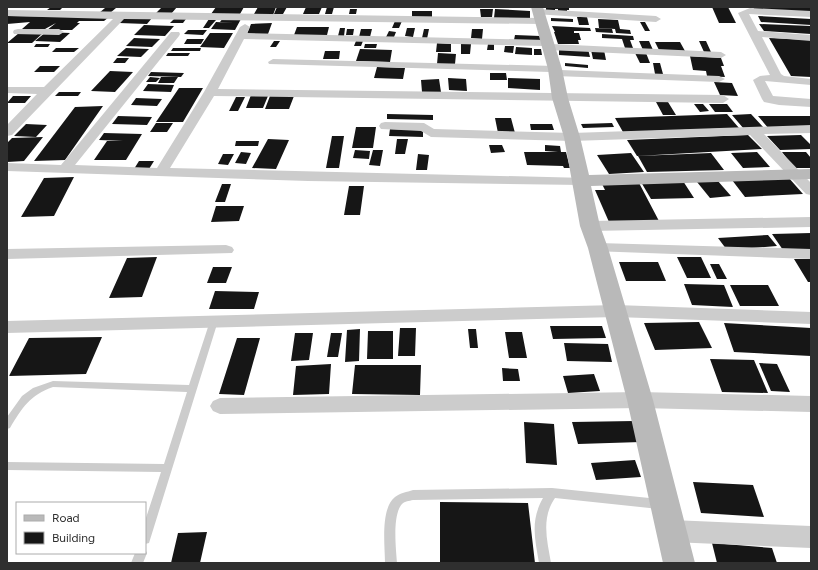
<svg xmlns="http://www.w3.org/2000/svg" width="818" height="570" font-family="Figtree,sans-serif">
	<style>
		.building { fill: #161616 }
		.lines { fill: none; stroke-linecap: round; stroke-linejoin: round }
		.lane { fill: #ccc; fill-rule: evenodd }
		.street { fill: #ccc; fill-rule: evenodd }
		.secondary { fill: #b9b9b9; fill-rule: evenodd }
	</style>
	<rect width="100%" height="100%" fill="#fff"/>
	<path class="building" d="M51 7H63L60 10H47Z
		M162 7H177L171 14 156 13Z
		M216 7H244L240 14H211Z
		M258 7H276L273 15 254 14Z
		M277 7H287L283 14H274Z
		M306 7H322L319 14H303Z
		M327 7H334L332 14H325Z
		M546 7 569 8V10H567V12L558 11V9H555V13L546 12Z
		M712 7H728L736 23H719Z
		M753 7H811V12L754 9Z
		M105 8H116L110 13H99Z
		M350 9H357L356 14H349Z
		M480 9H493L492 17H481Z
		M495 9 530 11V19L494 18Z
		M412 11H432V17H412Z
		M7 16 109 17 104 21H79L77 23H80L72 30H47L56 23 45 29H22L30 22 7 24Z
		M758 16 811 19V25L761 22Z
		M577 17H587L589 25H579Z
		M124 18H152L147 24 119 23Z
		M223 18 241 19 235 30 211 29 216 22 234 23 220 22Z
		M551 18 573 19V22L551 21Z
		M174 19H186L183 23H170Z
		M209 19 216 20 209 28H203Z
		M598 19 618 20 620 29 630 30 631 34 616 33 615 29 599 28Z
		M395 21H402L399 28H392Z
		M640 22H645L650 31H645Z
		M272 23 268 34H247L251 24Z
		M759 24 811 26V34L764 31Z
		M144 25 174 26 165 36 134 35Z
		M552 26 590 28 591 31H574V33H579L581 40H578L579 44H558L554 32H561H555Z
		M297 27H329L327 35H294Z
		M340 28H345L344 36H338Z
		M407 28H415L413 37 405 36Z
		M595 28 612 29 613 33 596 32Z
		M347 29H354L353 35H346Z
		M361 29H372L370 37H359Z
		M424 29H429L427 39 422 38Z
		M472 29H483L482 39 471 38Z
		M188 30H207L203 35 184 34Z
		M389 31 396 32 394 37H386Z
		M46 32 70 33 60 42 35 41Z
		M19 33H43L32 43H7Z
		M210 33H233L224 48 200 47Z
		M602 34 633 36 634 40H630L633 48H625L622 39 602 38Z
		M515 35 540 36V42L514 40Z
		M134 38 160 39 152 47 126 46Z
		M769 38 811 40V77L791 76Z
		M187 39H204L201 44H184Z
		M274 41H280L276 47H270Z
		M356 41H363L361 46H354Z
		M639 41H649L653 50H643Z
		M699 41H706L711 52H704Z
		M655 42H680L685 51 659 50Z
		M437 43 451 44V52H436Z
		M36 44H50L48 47H34Z
		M365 44H377L376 48H364Z
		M461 44H471L470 54H461Z
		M488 44H494V50H487Z
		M505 46H514L513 53 504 52Z
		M516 47 532 48V55L515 54Z
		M56 48H79L74 52H52Z
		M126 48 149 49 141 57 117 56Z
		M173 48H201L200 51H171Z
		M559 48 588 49 590 57 559 55Z
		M360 49 392 50 390 62 356 61Z
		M534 49H541L542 55H534Z
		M591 50H604L606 60 593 59Z
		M325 51H340L339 59H323Z
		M168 53H190L188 56H166Z
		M438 53 456 54 455 64H437Z
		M635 53H646L650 63H640Z
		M690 56 721 58 724 66H721L725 77 707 76 706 71 693 70Z
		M117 58H129L125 63H113Z
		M565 63 588 65V68L565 66Z
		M653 63H660L663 74H655Z
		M40 66H60L54 72H34Z
		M377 67 405 68 403 79 374 78Z
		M110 71 133 72 115 92 91 91Z
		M151 72 184 73 181 77 148 76Z
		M490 73H506L507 80H490Z
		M150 77 160 78 156 82H146Z
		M161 77H178L174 83H158Z
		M448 78 466 79 467 91 449 90Z
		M508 78 540 79V90L508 88Z
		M439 79 441 92H422L421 80Z
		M714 82 732 83 738 96 720 95Z
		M148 84 174 85 171 92 143 91Z
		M179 88H203L183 122H156Z
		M59 92H81L78 96H55Z
		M251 95 268 96 263 108H246Z
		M13 96H31L25 103H7Z
		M270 96H294L289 109H265Z
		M236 97H245L238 111H229Z
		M136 98 162 99 157 106 131 105Z
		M656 102H668L676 115H663Z
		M694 104H703L709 111 700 112Z
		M709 104H727L733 112H715Z
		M103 106 65 160 34 161 75 107Z
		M387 114 433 115V120L387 119Z
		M727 114 739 128 623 132 615 118Z
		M751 114 764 128 744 129 732 115Z
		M118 116 152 117 147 125 112 124Z
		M758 116H811V129H769Z
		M495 118H511L515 133H498Z
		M156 123H173L167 132H150Z
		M612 123 614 127 583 128 581 124Z
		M26 124 47 125 36 137 14 136Z
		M530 124H552L554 130H531Z
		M356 127H376L373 148H352Z
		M390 129 423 130V137L389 136Z
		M104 133 142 134 126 160H94L107 141H123L99 140Z
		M748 135 762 149 637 156 627 140Z
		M801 135 811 145V149L780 150 767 136Z
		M332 136H344L339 168H326Z
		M43 137 24 161 7 162V143L12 138Z
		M268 139 289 140 276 169 252 168Z
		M397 139H408L405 154H395Z
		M236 141H259L258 146H235Z
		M489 145H502L505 152 491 153Z
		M545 145 560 146 561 152H566L570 168H564L563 166 527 165 524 152H558L545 151Z
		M355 150 370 151 369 159 353 158Z
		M373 150H383L380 166 369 165Z
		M241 152 251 153 246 164 235 163Z
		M757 152 770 167 743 168 731 153Z
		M782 152H806L811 158V168H794Z
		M631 153 644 172 609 174 597 155Z
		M711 153 724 170 647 172 638 156Z
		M223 154H234L228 165 218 164Z
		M418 154 429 155 427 170H416Z
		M139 161H154L149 169H134Z
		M74 177 54 216 21 217 44 178Z
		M788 177 803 194 745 197 732 180Z
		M717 180 731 196 710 198 697 182Z
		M638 181 659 221 609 222 595 190H605L601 182Z
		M683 181 694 198 651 199 641 182Z
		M222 184H231L225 202H215Z
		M349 186H364L360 215H344Z
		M216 206H244L239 221 211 222Z
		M811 233V249L783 250 772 234Z
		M768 235 777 246 727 250 718 238Z
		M157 257 142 297 109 298 127 258Z
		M677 257H701L711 278H687Z
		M794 259H811V282H808Z
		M619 262H658L666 281H626Z
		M710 264H719L727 279H717Z
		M213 267H232L226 283H207Z
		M684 284 724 285 733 307 692 305Z
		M730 285H768L779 306H740Z
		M215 291 259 292 254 309H209Z
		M699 322 712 348 655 350 644 323Z
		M724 323 811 328V356L734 352Z
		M550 326H602L606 338 553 339Z
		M400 328H416L415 356H398Z
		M360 329 359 361 345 362 347 330Z
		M468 329H476L478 348H470Z
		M368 331H393V359H367Z
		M505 332H522L527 358H509Z
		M295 333H313L309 360 291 361Z
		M331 333H342L338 357H327Z
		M102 337 86 374 9 376 29 338Z
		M237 338H260L244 395 219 394Z
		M564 343 608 344 612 362 567 361Z
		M710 359 754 360 768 393 722 392Z
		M759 363 777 364 790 392 771 391Z
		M331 364 329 394 293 395 296 366Z
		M355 365H421L420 395 352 394Z
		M502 368 518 369 520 381H503Z
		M594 374 600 391 568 393 563 376Z
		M634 421 641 442 578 444 572 422Z
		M524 422 554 424 557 465 526 463Z
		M635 460 641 477 596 480 591 463Z
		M693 482 753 485 764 517 701 513Z
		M440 502 528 503 535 563H440Z
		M207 532 200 563H171L178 533Z
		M712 543 772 548 777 563H717Z"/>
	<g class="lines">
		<path class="lane" d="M214 318 218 321 149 543 145 544V521L161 472 7 470V462L164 464 187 392 53 387C30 395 22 408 10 428L7 429V417L22 396 33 388 53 381 189 385 210 321Z
			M552 488 659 499 663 501 664 504 663 507 659 509 555 498C541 518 547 540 551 563H539C535 539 530 521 543 498L413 500C409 501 405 501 402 504 392 515 396 549 397 563H385C385 546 380 509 395 497 400 493 407 492 413 490Z
			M145 549 147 553 143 563H131L135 553H145Z"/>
		<path class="street" d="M750 8 811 11V17L749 14 758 31 811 35V41L762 37 781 74 784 76 811 79V85L765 81 773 96 811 99V107L779 105 764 102 762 99 753 80 760 76 770 75 738 13Z
			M538 9 656 16 661 19 656 22 535 14V10Z
			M7 10 540 18 545 21 540 24 124 19 12 135 7 136V125L37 94 7 93V87H44L113 19 7 16Z
			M245 24 250 27 247 33 547 40 551 41V44L721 52 726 55 721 58 548 50 544 49V46L244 39 218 89 723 95 729 99 723 103 214 96 170 168 587 178 589 181 587 184 582 185 308 181 7 171V163L61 165 171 32H179L180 34 179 36 75 165 157 168 204 92 240 27Z
			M18 29H59L64 32 59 35 14 34 13 32 14 30Z
			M273 59 555 66 559 67 560 70 719 76 725 79 719 82 555 76 551 75 550 72 269 64 268 62Z
			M385 122 424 123 434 129 572 133 811 125V133L764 134 811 183V195L806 194 750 135 572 141 431 137 421 131 381 129 379 126 381 123Z
			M811 217V227L590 231 585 229 582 226 585 223 590 221Z
			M598 243 811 249V259L592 251 590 248 592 245Z
			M226 245 232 247 234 250 232 253 7 259V249Z
			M616 305 811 312V324L616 317 7 333V321Z
			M640 392 811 396V412L640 408 220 414 213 411 210 406 213 401 220 398Z
			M672 520 811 526V548L672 542 664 538 660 531 664 524Z"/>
		<path class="secondary" d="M531 7H543L562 69 568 98 580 137 589 175 811 169V179L591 186 600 226 608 248 653 400 695 563H663L627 400 588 248 580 226 564 137 552 98 548 69Z"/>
	</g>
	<rect width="818" height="570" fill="none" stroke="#2f2f2f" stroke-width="16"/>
	<rect x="16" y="502" width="130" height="52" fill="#ffffff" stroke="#acacac"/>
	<rect x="24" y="515" width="20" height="6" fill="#b9b9b9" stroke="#acacac"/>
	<text x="52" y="522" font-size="12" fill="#2f2f2f">Road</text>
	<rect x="24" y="532" width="20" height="12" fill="#161616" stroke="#acacac"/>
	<text x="52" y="542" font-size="12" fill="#2f2f2f">Building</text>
</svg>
